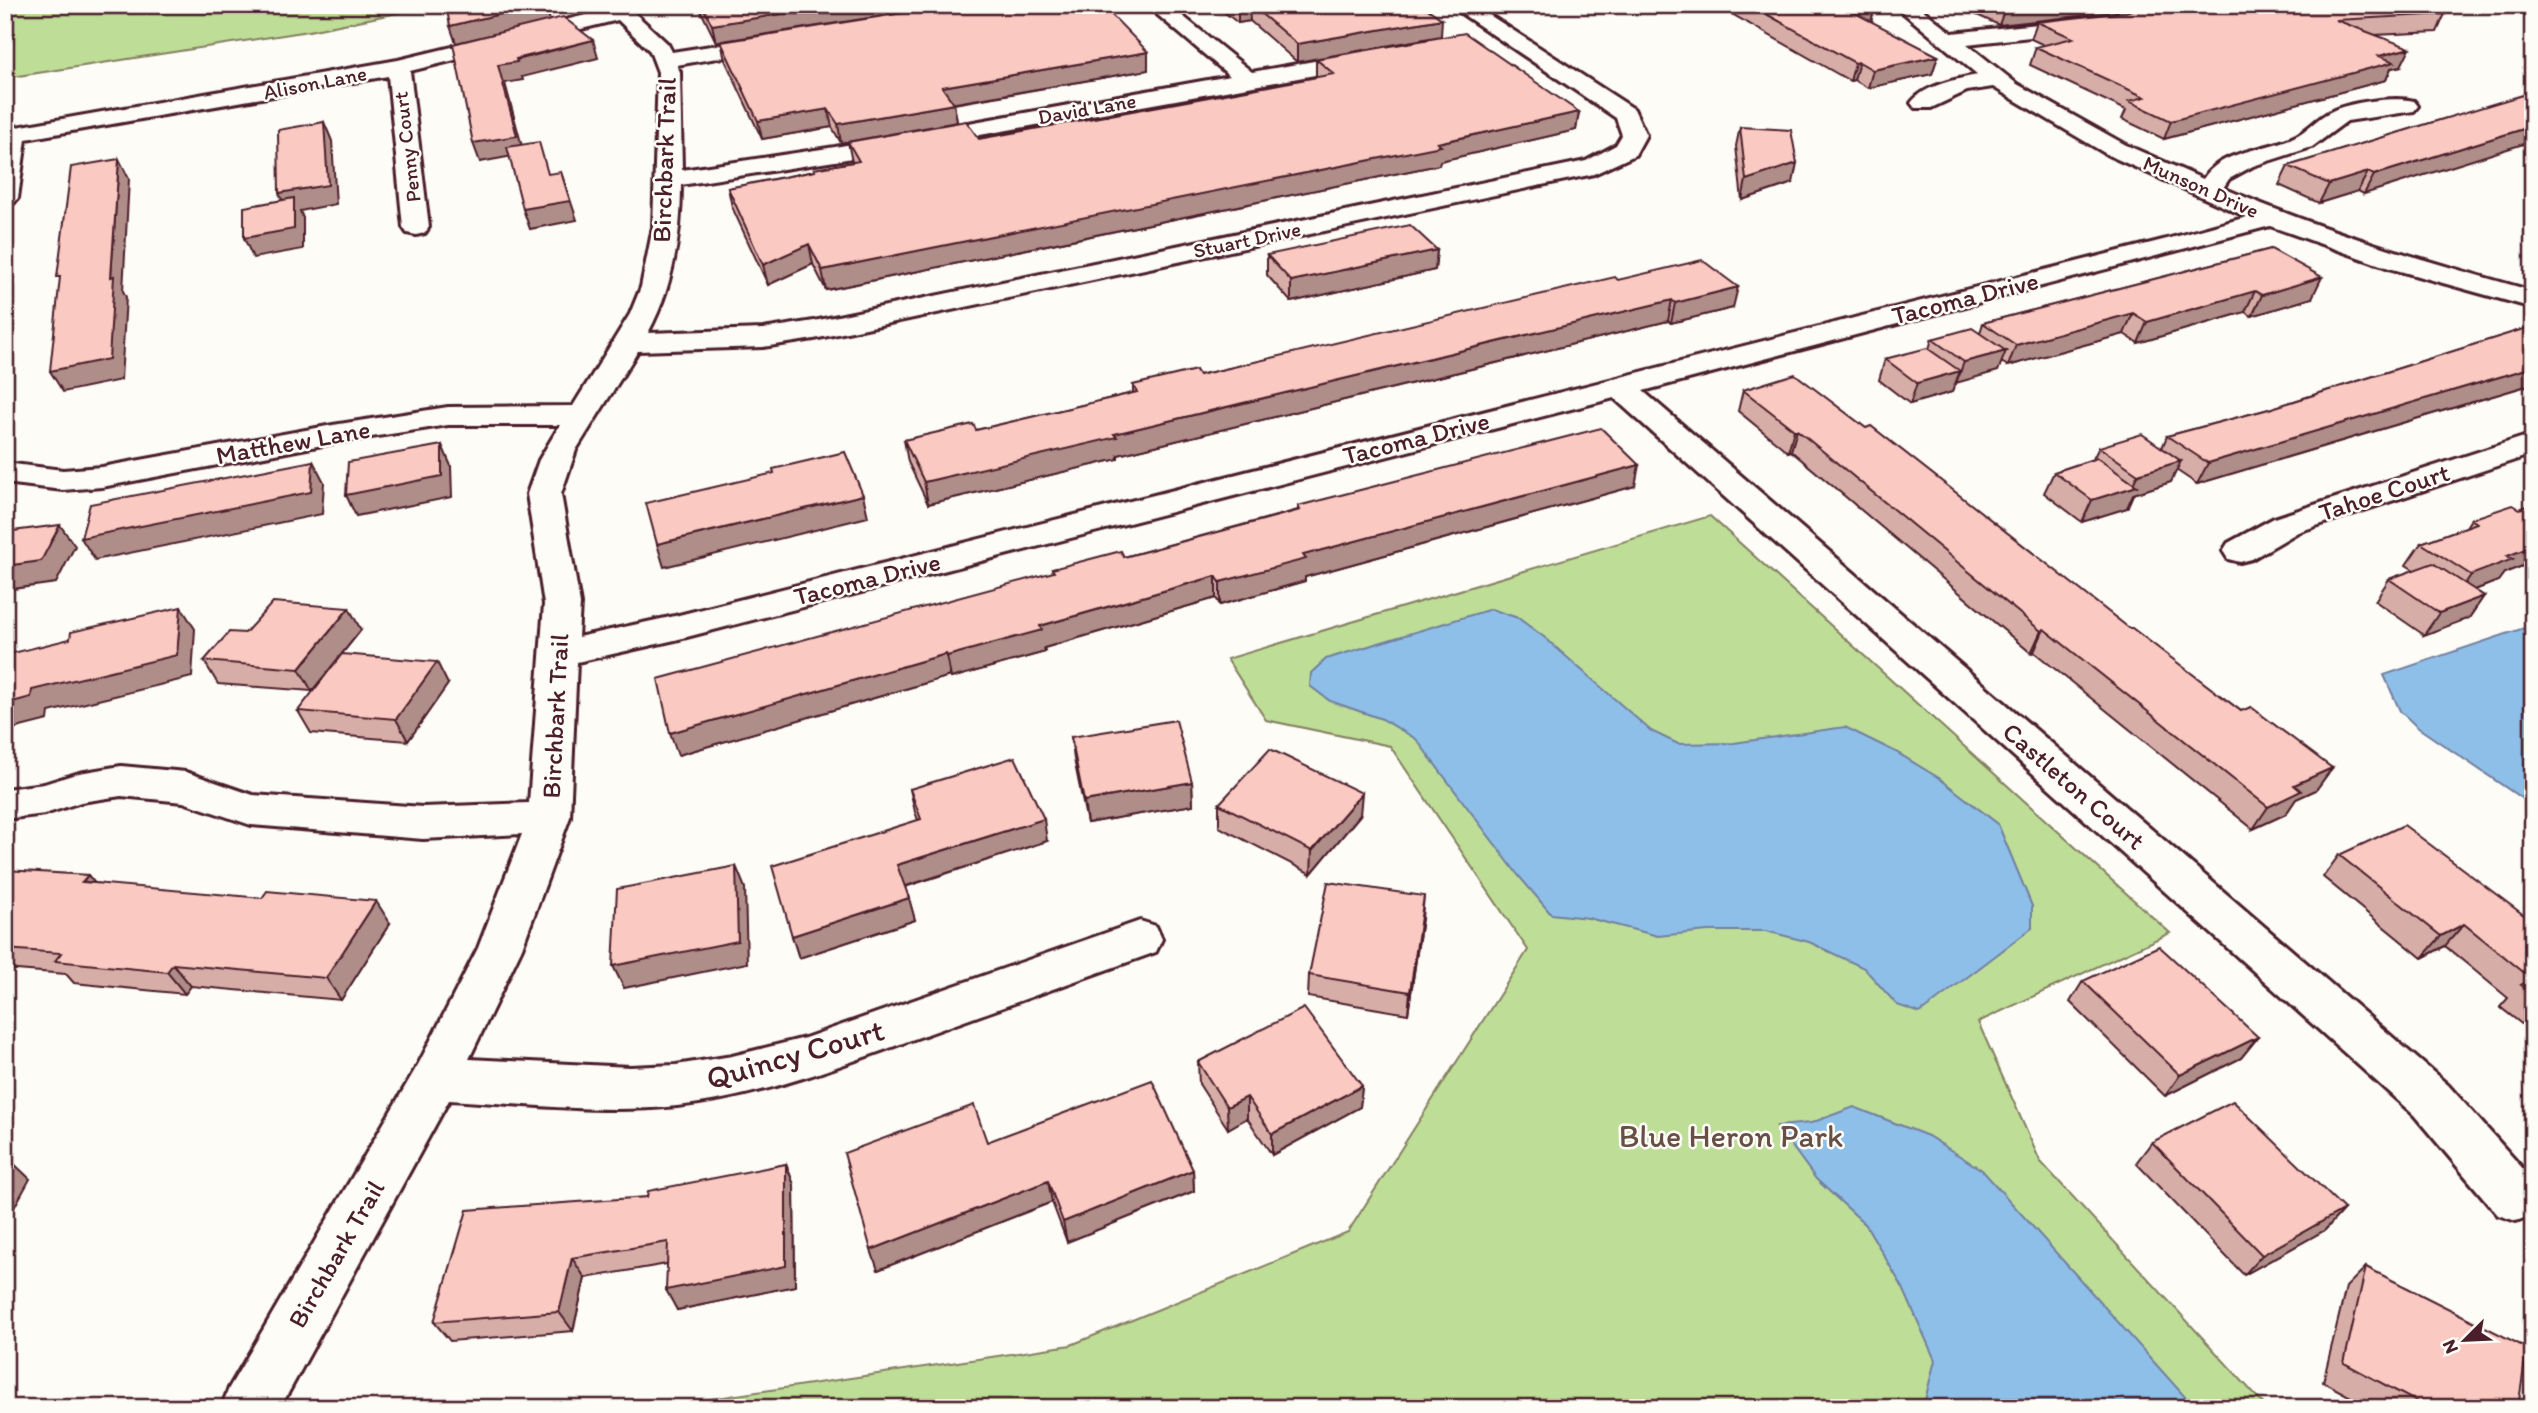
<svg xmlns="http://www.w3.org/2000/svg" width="2538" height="1413" font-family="Itim,sans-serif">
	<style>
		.green { fill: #bede97; stroke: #847e61; stroke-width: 2 }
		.water { fill: #8ebfe9; stroke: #737f9d; stroke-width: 2 }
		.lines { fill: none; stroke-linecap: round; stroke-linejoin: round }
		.minor-casing { stroke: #4a1f2b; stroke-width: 6 }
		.minor { fill: #fdfcf7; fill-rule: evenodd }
		.wall { fill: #d7aea7; stroke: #4a1f2b; stroke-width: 2 }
		.shaded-wall { fill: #af8d88; stroke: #4a1f2b; stroke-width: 2 }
		.building { fill: #facac2; stroke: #4a1f2b; stroke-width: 2 }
		.labels { text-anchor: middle; stroke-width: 5; stroke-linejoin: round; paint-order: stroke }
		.far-street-label { font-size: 21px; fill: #4a1f2b; stroke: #fdfcf7 }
		.street-label { font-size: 26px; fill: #4a1f2b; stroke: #fdfcf7 }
		.near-street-label { font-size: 32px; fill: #4a1f2b; stroke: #fdfcf7 }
		.near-park-label { font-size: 32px; fill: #674f46; stroke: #fdfcf7 }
	</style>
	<rect width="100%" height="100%" fill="#fdfcf7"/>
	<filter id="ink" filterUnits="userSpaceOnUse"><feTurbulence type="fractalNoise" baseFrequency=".0143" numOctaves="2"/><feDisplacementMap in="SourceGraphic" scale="14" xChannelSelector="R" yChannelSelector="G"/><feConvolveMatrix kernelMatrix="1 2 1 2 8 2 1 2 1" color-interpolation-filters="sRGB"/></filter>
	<g filter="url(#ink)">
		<path class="green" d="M5 5H437L309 31 5 78Z
			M1710 516 2170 933 1978 1022 2040 1161 2267 1408H650L1071 1345 1348 1232 1528 950 1390 746 1266 720 1227 659Z"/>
		<path class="water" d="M1491 609 1518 618 1544 637 1651 731 1678 744 1734 743 1845 727 1896 752 1939 778 1998 824 2032 906V928L1920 1013 1897 1005 1864 968 1809 942 1766 931H1708L1658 936 1588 918 1551 914 1518 875 1416 739 1382 719 1330 701 1310 686 1311 673 1326 659Z
			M2527 627 2533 628V806L2417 727 2400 711 2384 675Z
			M1854 1107 1928 1136 1982 1170 2195 1408H1923L1935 1360 1903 1288 1866 1225 1816 1179 1777 1126 1811 1123Z"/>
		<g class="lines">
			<defs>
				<path id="minor" d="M604 5H626L668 44 672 52 775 36 783 37 786 42 783 47 775 48 677 65 680 72 682 170 835 147 1230 76 1146 5H1169L1252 72 1365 52 1373 54 1376 59 1373 64 1365 66 835 161 681 185C681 237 673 287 648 333L763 329 814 321 1586 161 1616 145 1622 135 1616 118 1449 5H1474L1634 109 1646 135 1635 155 1594 174 814 339 763 347 638 351 576 450 561 494 580 604 578 637 675 616 2171 238 2247 217 2108 155 1993 87 1967 91 1931 108H1915L1911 103C1924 85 1957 79 1978 75L1894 5H1917L1952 33 2085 19 2092 21 2096 25 2092 29 2085 31 1967 44 2017 84 2126 145 2203 179C2222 149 2266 151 2294 137 2307 131 2317 118 2330 112 2348 102 2395 96 2414 101L2418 106 2414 111 2347 121 2312 147 2253 166 2229 179 2223 188C2324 231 2428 262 2533 291V308L2389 268 2270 226 1643 391 2448 1085 2533 1180V1215L2516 1221 2498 1215 2414 1115 1614 398 675 640 577 662 570 817 522 948 469 1059 630 1067 676 1065 732 1056 805 1038 1140 921 1156 926 1162 939 1156 952C1074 981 993 1011 911 1040 835 1068 759 1097 677 1106 601 1114 525 1104 449 1100L280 1408H221L229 1388 419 1063 478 948 522 834 423 839 251 825 183 802 121 796 81 802 45 814 5 819V789L44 784 79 773 121 766 186 772 253 795 423 807 529 803 544 604 527 494 539 460 560 425H448L333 443 102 487 63 490 5 483V463L63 470 102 467 333 425 448 407 573 406 630 314 641 287 653 227 658 72 650 51 618 20 410 71 429 227 425 233 416 235 407 233 403 227 388 76 26 139 18 198 14 203 5 206V129L398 60 607 10Z
					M2533 434V454L2298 532 2252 559 2240 562 2228 559 2223 551 2228 543 2274 518Z"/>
			</defs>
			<use href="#minor" class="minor-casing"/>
			<use href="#minor" class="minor"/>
		</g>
		<path class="wall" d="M698 5H952L716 42Z
			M1215 5H1422L1441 36 1297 62 1250 21 1238 23Z
			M1716 5H1875L1871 22 1938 56 1932 74 1868 88 1854 80 1850 81Z
			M1959 5H2133L2114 12 1999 25 1959 7Z
			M2126 12 2445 14 2437 32 2375 35 2401 66 2391 68 2386 80 2164 139 2122 119 2126 110 2030 65 2036 47 2044 45 2031 39 2037 22Z
			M721 42 1148 52V70L954 104 957 122 979 139 1316 77V59L1579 112 1576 130 1440 161 1439 165 826 290 813 264 768 285 732 207 728 188 814 171 852 162 848 142 841 143 832 127 762 139 725 60Z
			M2447 118 2364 194 2358 191 2319 203 2279 185 2288 166Z
			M1740 127 1793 183 1742 200 1736 146Z
			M2271 249 2312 298 2252 316 2245 312 2138 343 2124 334 2008 366 2001 362 1998 371 1956 382 1952 392 1910 404 1879 380 1885 359 1929 349 1932 339 1980 333 1983 323Z
			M1437 250 1435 270 1291 302 1267 275V255Z
			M1618 280 1733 308 1671 323 1668 321 1118 455V459L928 504 908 462 904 440 976 430 1133 393V385L1199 375Z
			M2533 326V384L2197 484 2176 470 2171 482 2133 494 2127 508 2082 522 2044 493 2054 472 2093 459 2099 447 2162 448 2167 436 2269 409Z
			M1743 390 2129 628 2241 711 2332 768 2316 790 2296 799 2286 814 2253 829 2034 652 2031 653 1791 451 1788 452 1738 411Z
			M1635 486 1305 577V581L1220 605 1216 598 1044 648 1045 652 951 678 950 676 678 755 670 733 1053 572 1052 569 1124 557 1298 510V506Z
			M2533 504V562L2504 573 2498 581 2475 590 2484 596 2469 618 2424 635 2375 601 2389 579 2414 570 2406 565 2421 543 2466 527 2471 519 2520 509Z
			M361 630 312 691 218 684 204 661Z
			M448 684 408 741 311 733 298 711Z
			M1071 737 1192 782 1193 805 1087 823 1074 759Z
			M910 789 1047 841 905 887 915 920 799 958 792 936 918 820 915 812Z
			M1219 804 1360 815 1311 874 1219 827Z
			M2339 855 2533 922V1033L2500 1007 2508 998 2445 946 2422 958 2323 877Z
			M5 870 95 883 390 923 341 1000 191 986 185 994 74 983 66 974 5 969Z
			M1422 918 1408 1014 1308 997 1309 975Z
			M2083 981 2258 1037 2241 1058 2165 1096 2070 1002Z
			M1198 1062 1362 1086 1360 1107 1272 1155 1247 1118 1228 1129 1199 1084Z
			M987 1142 1193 1170 1194 1191 1067 1242 1052 1202 878 1270Z
			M2152 1142 2344 1209 2325 1230 2244 1275 2136 1163Z
			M786 1164 794 1185 795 1286 677 1310 667 1264 585 1278 573 1331 450 1341 434 1322 647 1197Z
			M2366 1267 2518 1408H2371L2323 1382 2346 1287Z"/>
		<path class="shaded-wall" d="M538 5H546L550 21 456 43 450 26Z
			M838 5H952L716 42 712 25Z
			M1242 5H1249L1250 21 1238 23V6Z
			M1875 5 1871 22 1849 10Z
			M2030 5H2133L2114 12 1999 25 2005 8Z
			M1442 19 1441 36 1297 62V44Z
			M593 40 598 58 522 77 523 80 505 83 524 154 480 162 473 143 498 65Z
			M2410 48 2401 66 2391 68 2386 80 2164 139 2171 121 2379 56Z
			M1148 52V70L944 105 942 87Z
			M1938 56 1932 74 1868 88 1873 70Z
			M1859 62 1854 80 1850 81 1855 63Z
			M954 104 957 122 841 143 838 124Z
			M828 109 832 127 762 139 758 121Z
			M1579 112 1576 130 1440 161 1439 165 826 290 822 270 1437 143Z
			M324 122 332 141 336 204 300 211 303 218V249L253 258 244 238 288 213 279 193Z
			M2533 126V141L2364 194 2374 175Z
			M119 159 129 179 123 291 126 297 121 380 63 392 50 371 111 277Z
			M1797 163 1793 183 1742 200 1746 180Z
			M561 172 577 220 530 229 523 209Z
			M2368 172 2358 191 2319 203 2329 184Z
			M809 244 813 264 768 285 763 265Z
			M1437 250 1435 270 1291 302V281Z
			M2322 277 2312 298 2252 316 2262 295Z
			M1738 287 1733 308 1671 323 1675 303Z
			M2255 291 2245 312 2138 343 2147 322Z
			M1672 300 1668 321 1118 455V459L928 504 924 482 1114 434Z
			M2133 313 2124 334 2008 366 2016 345Z
			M2006 351 1998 371 1956 383 1964 362Z
			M2533 367V384L2197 484 2208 463Z
			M1960 371 1952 392 1910 404 1917 383Z
			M1794 430H1797L1791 451 1788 452Z
			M442 445 451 466 452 497 356 516 346 495Z
			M313 461 324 482 322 514 95 560 81 538Z
			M2181 461 2171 482 2133 494 2127 508 2082 522 2092 500 2131 488 2138 474Z
			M1639 465 1635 486 1305 577V581L1220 605V582L1303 555Z
			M863 495 868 517 664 567 657 544Z
			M60 525 75 546 56 583 5 590V566Z
			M2533 546V562L2504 573 2498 581 2456 597 2471 575 2507 556Z
			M1216 576V598L1044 648 1045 652 951 678 947 656 1040 626Z
			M2484 596 2469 618 2424 635 2439 613Z
			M181 607 195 629 192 677 49 712 48 720 5 731V704Z
			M349 608 361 630 312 691 299 669Z
			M2044 629 2034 652 2031 653 2041 631Z
			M946 654 950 676 678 755 670 733Z
			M437 662 448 684 408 741 396 719Z
			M2332 768 2316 790 2296 799 2286 814 2253 829 2268 807 2294 785Z
			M1192 782 1193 805 1087 823 1084 801Z
			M1362 793 1360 815 1311 874 1312 851Z
			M1044 819 1047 841 903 887 897 865Z
			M736 866 745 888 747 963 624 988 613 966Z
			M88 875 106 897 82 882Z
			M1424 896 1422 918 1408 1014 1410 992Z
			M909 898 915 920 799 958 792 936Z
			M376 901 390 923 341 1000 326 978Z
			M2464 924 2445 946 2422 958 2441 936Z
			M173 964 191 986 185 994 167 972Z
			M2258 1037 2241 1058 2165 1096 2180 1075Z
			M1362 1086 1360 1107 1272 1155V1134Z
			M1247 1097V1118L1228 1129 1227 1107Z
			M8 1158 30 1179 5 1224V1163Z
			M786 1164 794 1185 795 1286 677 1310 666 1290Z
			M1193 1170 1194 1191 1067 1242 1063 1222Z
			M1048 1181 1052 1202 878 1270 871 1250Z
			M2344 1209 2325 1230 2244 1275 2262 1255Z
			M572 1258 585 1278 573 1331 559 1312Z"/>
		<path class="building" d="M446 5H538L450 26Z
			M702 5H838L712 25Z
			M953 5H1102L1148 52 942 87 954 104 838 124 828 109 758 121 721 42Z
			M1251 5H1422L1442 19 1297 44Z
			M1750 5H1874L1849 10 1938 56 1873 70 1859 62 1855 63Z
			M1998 5H2030L2005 8Z
			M2145 5H2446L2445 14 2336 20 2410 48 2379 56 2394 62 2171 121 2129 101 2145 97 2036 47 2073 38 2037 22 2126 12Z
			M563 17 593 40 516 59 517 62 498 65 517 136 473 143 453 44Z
			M1465 33 1579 112 1437 143 1441 146 822 270 809 244 763 265 728 188 815 171 814 169 859 161 848 142 966 121 979 139 1334 74 1316 59Z
			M2529 93 2533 95V126L2374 175 2368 172 2329 184 2288 166Z
			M324 122 328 185 279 193 278 130Z
			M1740 127 1791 130 1797 163 1746 180Z
			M539 142 548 174 561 172 570 201 523 209 507 147Z
			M119 159 111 277 114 276 109 359 50 371 60 277H57L71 167Z
			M294 198V229L244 238V207Z
			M1410 225 1437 250 1291 281 1267 255Z
			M2271 249 2322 277 2262 295 2255 291 2147 322 2133 313 2016 345 1983 323Z
			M1702 260 1738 287 1675 303 1672 300 1114 434 1117 437 924 482 904 440 973 424 976 430 1137 392 1133 385 1196 370 1199 375 1615 277 1618 280Z
			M2533 326V367L2208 463 2167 436 2269 409Z
			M1972 328 2006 351 1964 362 1932 339Z
			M1927 348 1960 371 1917 383 1885 359Z
			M1795 374 1866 428 1871 426 2129 628H2132L2241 711 2251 707 2332 768 2294 785 2301 791 2268 807 2044 629 2041 631 1797 430H1794L1743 390Z
			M1601 428 1639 465 1303 555 1306 559 1220 582 1216 576 1040 626 1042 630 947 656 946 654 670 733 658 679 1054 572 1052 569 1121 551 1124 557 1300 510 1298 506Z
			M2142 434 2181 461 2138 474 2099 447Z
			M442 445V476L346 495 348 462Z
			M845 452 863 495 657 544 646 503 774 473 773 469Z
			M2097 458 2137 486 2092 500 2054 472Z
			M313 461 311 492 81 538 90 504Z
			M2533 504V546L2507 556 2513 559 2471 575 2421 543 2477 523 2471 519 2513 505 2520 509Z
			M60 525 41 561 5 566V532Z
			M2433 563 2484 596 2439 613 2389 579Z
			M273 602 349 608 299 669 204 661 229 632 245 633Z
			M181 607 177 655 32 690 31 697 5 704V655L70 639 71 632Z
			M342 654 437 662 396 719 298 711Z
			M1176 720 1192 782 1084 801 1071 737Z
			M1270 749 1362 793 1312 851 1219 804Z
			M1015 757 1044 819 897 865 909 898 792 936 772 866 921 819 910 789Z
			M2404 825 2533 922V994L2521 985 2532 979 2464 924 2441 936 2339 855Z
			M736 866 738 941 613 966 617 889Z
			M5 870 88 875 82 882 262 898 267 891 376 901 326 978 173 964 167 972 55 961 61 953 5 949Z
			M1328 882 1424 896 1410 992 1309 975Z
			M2159 946 2258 1037 2180 1075 2083 981Z
			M1304 1008 1362 1086 1272 1134 1247 1097 1227 1107 1198 1062Z
			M1152 1080 1193 1170 1063 1222 1048 1181 871 1250 844 1153 974 1105 987 1142Z
			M2233 1101 2344 1209 2262 1255 2152 1142Z
			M786 1164V1266L666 1290 668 1242 572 1258 559 1312 434 1322 467 1210 647 1197 648 1191Z
			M2366 1267 2527 1348 2518 1408H2428L2344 1363Z"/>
	</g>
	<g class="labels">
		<g class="far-street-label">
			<text transform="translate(315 83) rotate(-11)" y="7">Alison Lane</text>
			<text transform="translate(1087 109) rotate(-10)" y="7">David Lane</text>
			<text transform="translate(407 147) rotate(-97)" y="7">Penny Court</text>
			<text transform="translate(2201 187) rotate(24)" y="7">Munson Drive</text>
			<text transform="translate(1247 240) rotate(-12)" y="7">Stuart Drive</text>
		</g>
		<g class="street-label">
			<text transform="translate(664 160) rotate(-88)" y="9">Birchbark Trail</text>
			<text transform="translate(1965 298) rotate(-14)" y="9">Tacoma Drive</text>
			<text transform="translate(1416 438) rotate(-14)" y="9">Tacoma Drive</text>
			<text transform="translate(293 442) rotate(-10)" y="9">Matthew Lane</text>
			<text transform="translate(2384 492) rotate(-18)" y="9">Tahoe Court</text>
			<text transform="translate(867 579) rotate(-14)" y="9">Tacoma Drive</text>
			<text transform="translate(555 716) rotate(-87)" y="9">Birchbark Trail</text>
			<text transform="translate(2074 786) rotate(41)" y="9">Castleton Court</text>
			<text transform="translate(336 1254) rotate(-60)" y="9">Birchbark Trail</text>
		</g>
		<g class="near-street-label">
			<text transform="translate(795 1054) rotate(-16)" y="11">Quincy Court</text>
		</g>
		<g class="near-park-label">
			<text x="1731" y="1147">Blue Heron Park</text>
		</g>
	</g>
	<rect width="2538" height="1413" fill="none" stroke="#fdfcf7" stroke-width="28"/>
	<rect x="14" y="14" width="2510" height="1385" fill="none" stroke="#4a1f2b" stroke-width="2.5" filter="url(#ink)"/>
	<g transform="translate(2465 1340) rotate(246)" stroke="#fdfcf7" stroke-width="5" paint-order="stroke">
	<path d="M0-5L12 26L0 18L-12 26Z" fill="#4a1f2b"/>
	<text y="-10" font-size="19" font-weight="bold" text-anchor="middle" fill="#4a1f2b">N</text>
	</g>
</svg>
